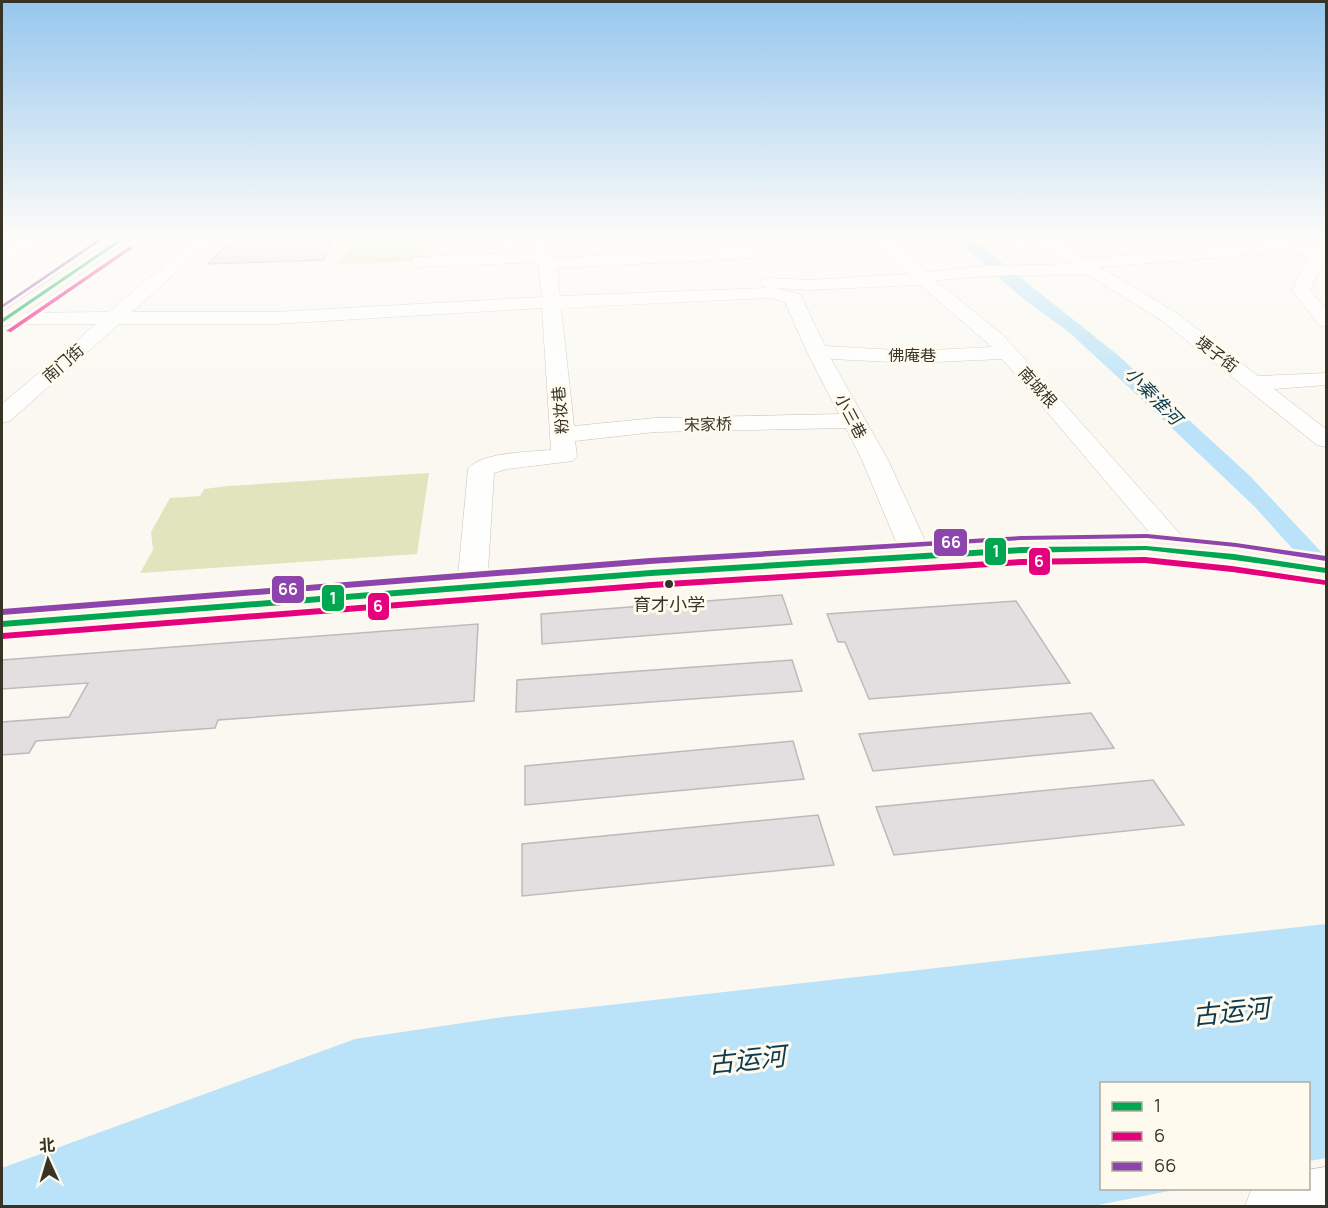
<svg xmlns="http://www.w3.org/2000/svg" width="1328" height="1208" font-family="Manrope,'Noto Sans SC',sans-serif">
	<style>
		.green { fill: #e0e5be }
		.water { fill: #bae2f8 }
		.building { fill: #e3dfe1; stroke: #beb9bc; stroke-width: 1.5 }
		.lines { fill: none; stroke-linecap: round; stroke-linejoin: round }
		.minor-casing { stroke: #c5c2b9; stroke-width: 1 }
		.major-casing { stroke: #c9bcb7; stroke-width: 1 }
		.path { stroke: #deddda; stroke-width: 2; stroke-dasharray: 1.5 2; stroke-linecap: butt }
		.minor { fill: #fefefd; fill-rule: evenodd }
		.major { fill: #f7f0ee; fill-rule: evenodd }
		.bus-1-casing { stroke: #fefaed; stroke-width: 5 }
		.bus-2-casing { stroke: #fefaed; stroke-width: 5 }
		.bus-3-casing { stroke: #fefaed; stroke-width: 5 }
		.bus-1 { fill: #00a651; fill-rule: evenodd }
		.bus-2 { fill: #e5007d; fill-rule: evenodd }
		.bus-3 { fill: #8e44ad; fill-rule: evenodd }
		.bus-dot { fill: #383327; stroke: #fefaed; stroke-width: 2 }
		.labels { text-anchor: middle; stroke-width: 6; stroke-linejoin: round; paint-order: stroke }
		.far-street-label { font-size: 16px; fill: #383327; stroke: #fefaed }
		.far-water-label { font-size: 18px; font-style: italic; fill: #0c3b51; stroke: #fefaed }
		.bus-label { font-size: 18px; fill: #383327; stroke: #fefaed }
		.near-water-label { font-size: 26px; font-style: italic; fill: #0c3b51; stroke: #fefaed }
		.line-badge { stroke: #fefaed; stroke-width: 2 }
		.badge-label { font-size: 16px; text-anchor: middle; font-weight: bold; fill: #fff }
	</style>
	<rect width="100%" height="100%" fill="#faf8f1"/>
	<path class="green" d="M354 238H430L422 261 338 265Z
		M429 473 417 554 140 573 153 550 151 532 170 498 200 496 204 489 228 486Z"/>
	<path class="water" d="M954 238H971L1119 356 1250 476 1326 557V586L1255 507 1136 394 1070 333 1021 297Z
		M1326 924V1158L1309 1161 1308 1084H1102V1188L1179 1189 1093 1206H2V1168L355 1039 503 1017Z"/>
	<path class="building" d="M233 238H335L323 260 208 264Z
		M782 595 792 624 542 644 541 614Z
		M1016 601 1070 683 869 699 845 642H838L827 614Z
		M478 624 474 701 218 720 215 728 36 741 29 753 2 755V722L69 717 88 683 2 689V660Z
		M792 660 802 691 516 712 517 680Z
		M1091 713 1114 748 873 771 859 734Z
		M793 741 804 779 525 805V766Z
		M1153 780 1184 825 894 855 876 807Z
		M818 815 834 865 522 896V844Z"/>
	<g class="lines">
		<defs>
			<path id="minor" d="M23 238H43L8 261 2 262V250Z
				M196 238H214L132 312H275L542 297 538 262 420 267 414 266 412 262 414 258 420 257 531 252 532 238H548L546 250 553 258 752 248 760 253 752 258 557 268 560 296 766 288 760 283 763 279 769 278 810 280 909 274 873 238H890L927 272 985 266 1071 264 1032 238H1051L1086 259 1283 242 1317 247 1326 243V257L1310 290 1326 309V327L1319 325 1292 290 1309 256 1283 252 1100 267 1175 312 1258 376 1326 373V385L1274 389 1326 429V447L1317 445 1161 320 1087 274 985 276 939 280 936 281 1003 335 1190 545 1195 551 1190 557 1180 560 1170 557 1002 359 913 363 831 359 888 460 932 556 927 562 917 565 907 562 902 556 862 460 846 428 655 432 575 441 577 456 573 461 507 469 494 473 487 587 483 594 472 596 461 594 457 587 468 469C480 452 531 452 551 450L542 308 275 324H119L10 421 2 423V404L96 324H6L2 323V313L109 312ZM920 285 992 347 913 351 825 346 800 294 775 288 810 290ZM771 298 785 302 807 352 839 414 655 418 574 426 561 308Z
				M1326 1167V1206H1245L1252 1188H1308V1170Z"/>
			<path id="major" d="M113 238H132L9 325 2 327V312Z
				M1146 539 1234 548 1326 562V580L1234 566 1146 557 1022 559 651 583 2 635V613L651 563 1022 541Z"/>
		</defs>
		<use href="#minor" class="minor-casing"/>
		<use href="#major" class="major-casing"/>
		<path class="path" d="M329 249 336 238"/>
		<use href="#minor" class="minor"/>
		<use href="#major" class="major"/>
		<defs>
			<path id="bus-1" d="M121 238H126L2 323V319Z
				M1146 546 1234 554 1326 568V573L1234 560 1146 550 1022 553 651 576 2 627V621L651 570 1022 547Z"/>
			<path id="bus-2" d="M129 247 133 248 11 332 6 331Z
				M1145 557 1232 566 1324 580 1326 581V585L1232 572 1145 563 1022 565 652 588 2 639V633H3L652 582 1022 559Z"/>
			<path id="bus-3" d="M100 238H105L2 308V305Z
				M1147 534 1236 543 1326 556V561L1236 547 1147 538 1021 540 650 564 2 615V609L650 558 1021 536Z"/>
		</defs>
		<use href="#bus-1" class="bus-1-casing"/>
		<use href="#bus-2" class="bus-2-casing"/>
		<use href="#bus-3" class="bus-3-casing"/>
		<use href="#bus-1" class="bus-1"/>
		<use href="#bus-2" class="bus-2"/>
		<use href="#bus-3" class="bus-3"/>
	</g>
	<linearGradient id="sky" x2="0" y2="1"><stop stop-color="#95c6ee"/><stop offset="0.58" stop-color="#fdfcf9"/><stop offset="1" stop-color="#fdfcf9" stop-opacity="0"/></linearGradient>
	<rect width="1328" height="407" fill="url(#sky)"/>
	<circle class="bus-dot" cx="669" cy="584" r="5"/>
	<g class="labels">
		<g class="far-street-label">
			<text transform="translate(1217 354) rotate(37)" y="6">埂子街</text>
			<text x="912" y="361">佛庵巷</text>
			<text transform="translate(63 363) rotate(-41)" y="6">南门街</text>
			<text transform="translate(1038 387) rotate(48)" y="6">南城根</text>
			<text transform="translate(560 410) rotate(-95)" y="6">粉妆巷</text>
			<text transform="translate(851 416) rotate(62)" y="6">小三巷</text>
			<text transform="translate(708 424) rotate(-1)" y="6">宋家桥</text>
		</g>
		<g class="far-water-label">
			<text transform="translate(1153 396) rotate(46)" y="6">小秦淮河</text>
		</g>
		<g class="bus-label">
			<text x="669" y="611">育才小学</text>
		</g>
		<g class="near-water-label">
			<text transform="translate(1231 1012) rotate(-6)" y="9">古运河</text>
			<text transform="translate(747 1060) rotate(-6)" y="9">古运河</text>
		</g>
	</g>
	<g class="line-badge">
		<rect x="933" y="528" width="35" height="29" rx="6" fill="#8e44ad"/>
		<rect x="984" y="537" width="23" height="29" rx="6" fill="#00a651"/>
		<rect x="1028" y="547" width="23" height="29" rx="6" fill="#e5007d"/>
		<rect x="271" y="575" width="34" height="29" rx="6" fill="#8e44ad"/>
		<rect x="321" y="584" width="24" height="28" rx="6" fill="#00a651"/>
		<rect x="367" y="592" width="23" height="29" rx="6" fill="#e5007d"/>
	</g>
	<g class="badge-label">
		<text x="951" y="548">66</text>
		<text x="996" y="557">1</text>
		<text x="1039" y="567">6</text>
		<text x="288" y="595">66</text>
		<text x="333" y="604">1</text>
		<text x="378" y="612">6</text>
	</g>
	<rect width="1328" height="1208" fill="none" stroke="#383327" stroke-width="6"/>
	<rect x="1100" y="1082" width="210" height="108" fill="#fefaed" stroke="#afaa9e" stroke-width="1.5"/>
	<rect x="1112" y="1102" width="30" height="9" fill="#00a651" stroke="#afaa9e" stroke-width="1.5"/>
	<text x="1154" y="1112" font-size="18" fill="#383327">1</text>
	<rect x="1112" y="1132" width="30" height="9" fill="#e5007d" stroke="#afaa9e" stroke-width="1.5"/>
	<text x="1154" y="1142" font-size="18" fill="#383327">6</text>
	<rect x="1112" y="1162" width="30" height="9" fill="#8e44ad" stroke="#afaa9e" stroke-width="1.5"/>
	<text x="1154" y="1172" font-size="18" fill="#383327">66</text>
	<g transform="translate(48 1160) rotate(356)" stroke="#fefaed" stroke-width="4.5" paint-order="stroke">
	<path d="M0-4.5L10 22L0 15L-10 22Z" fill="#383327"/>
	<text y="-9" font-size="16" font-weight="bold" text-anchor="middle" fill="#383327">北</text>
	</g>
</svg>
